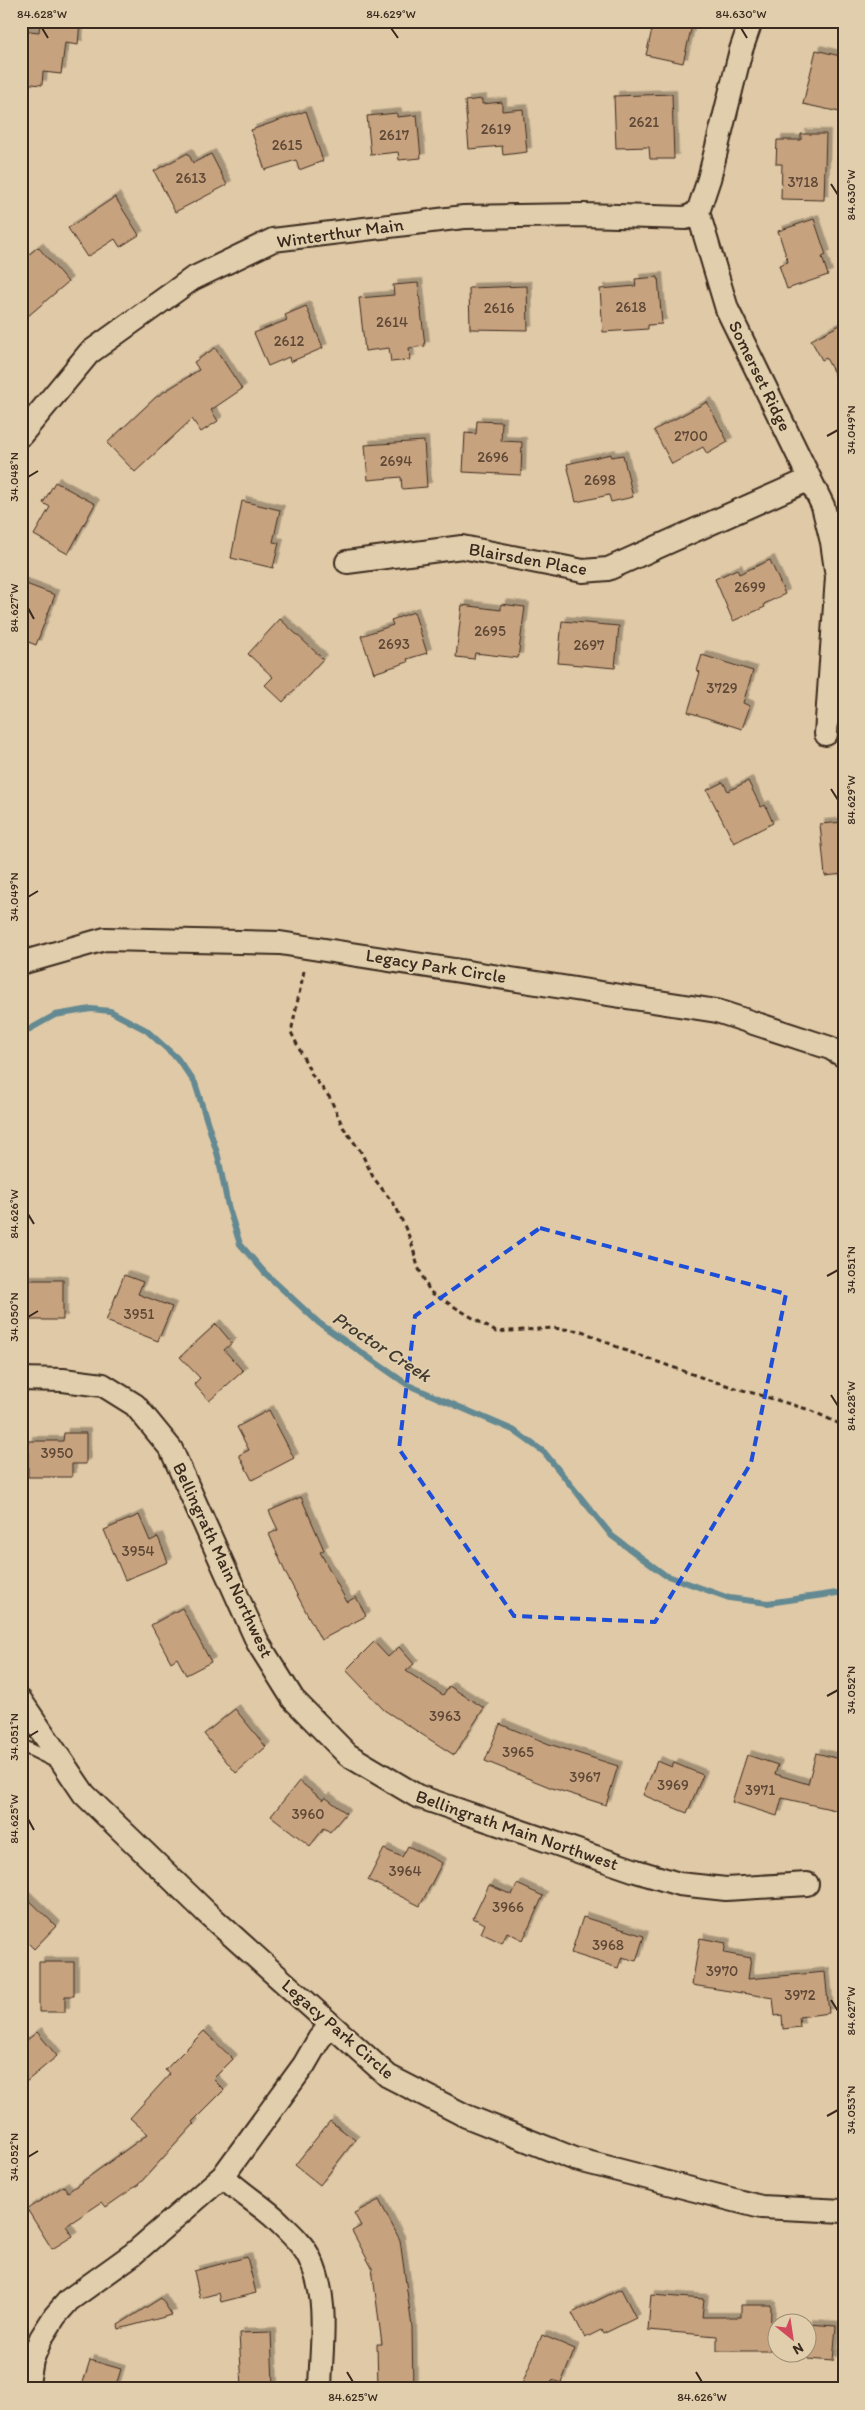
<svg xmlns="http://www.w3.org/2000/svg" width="865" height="2410" font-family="Itim,sans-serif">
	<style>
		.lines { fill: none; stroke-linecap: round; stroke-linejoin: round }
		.stream { stroke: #648992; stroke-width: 6 }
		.building { fill: #c7a27f; stroke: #3b2a1e; filter: url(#shadow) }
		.service-casing { stroke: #3b2a1e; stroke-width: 15 }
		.minor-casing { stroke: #3b2a1e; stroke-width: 26 }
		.path { stroke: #3b2a1e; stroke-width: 3; stroke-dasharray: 5 4; stroke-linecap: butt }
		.service { stroke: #e0ceac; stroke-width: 11 }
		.minor { stroke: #e0ceac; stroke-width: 22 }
		.marked { fill: none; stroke: #1d4ed8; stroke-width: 4; stroke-dasharray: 10 6; stroke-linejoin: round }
		.ticks { fill: none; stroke: #3b2a1e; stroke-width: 2 }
		.labels { text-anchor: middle; stroke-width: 4; stroke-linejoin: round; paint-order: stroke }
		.number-label { font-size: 15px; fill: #5e4836 }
		.street-label { font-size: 18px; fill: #3b2a1e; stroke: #e0ceac }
		.water-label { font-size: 19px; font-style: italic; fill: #423a31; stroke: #e0ceac }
		.neatline { fill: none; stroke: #3b2a1e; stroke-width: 2 }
		.ticks-label { font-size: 12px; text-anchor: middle; fill: #3b2a1e }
	</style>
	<defs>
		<filter id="shadow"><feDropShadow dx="4.5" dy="-4.5" stdDeviation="0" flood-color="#0004"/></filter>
	</defs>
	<rect width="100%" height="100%" fill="#e0c9a6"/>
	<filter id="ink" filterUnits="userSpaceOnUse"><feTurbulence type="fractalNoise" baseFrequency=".02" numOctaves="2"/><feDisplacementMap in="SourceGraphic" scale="10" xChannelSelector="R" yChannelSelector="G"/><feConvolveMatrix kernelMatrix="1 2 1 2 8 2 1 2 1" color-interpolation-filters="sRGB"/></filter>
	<g filter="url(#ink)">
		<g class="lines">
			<path class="stream" d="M21 1034 55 1015 91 1009 110 1011 146 1030 177 1058 195 1083 218 1156 228 1206 240 1244 265 1273 319 1323 408 1385 513 1430 544 1452 612 1536 665 1575 729 1598 768 1603 844 1592"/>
		</g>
		<path class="building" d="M40 21H80L78 45 65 43 61 74 43 72 42 85 21 83V30L39 32Z
			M654 21H693L683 63 646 55Z
			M816 50 844 57V113L803 104Z
			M672 94 674 159H650L649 147 616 148 614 96Z
			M482 99V104L502 102V111L523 109 527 152 503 155 502 146 469 149 465 101Z
			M306 111 323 161 299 170 296 160 265 170 251 130Z
			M397 113V117L417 115 421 158 399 160 398 152 371 155 367 116Z
			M801 134H826L824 200 781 199 782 164H776L777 140H801Z
			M188 153 193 163 211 154 227 185 175 212 154 171Z
			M115 197 139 235 120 247 115 239 87 257 68 228Z
			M814 219 826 255 822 257 828 275 787 289 779 265 788 262 778 231Z
			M38 247 68 282 21 322V261Z
			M658 277 662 324 648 325V329L603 332 600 289 636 286 635 279Z
			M418 283 425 346 409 348 410 360 391 362 389 348 365 351 359 298 394 295 393 285Z
			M527 286 528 330 470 329 469 288Z
			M306 306 323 348 290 362 289 357 268 366 254 333 287 320 285 315Z
			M844 323V392L826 358 822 360 811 340Z
			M215 348 242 389 211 410 218 421 201 432 192 419 135 472 107 443 156 397 199 370 194 362Z
			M707 402 728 442 707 454 703 447 672 464 654 430Z
			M477 421 502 422 501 441 522 442 521 475 463 472 465 433 476 434Z
			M424 441 427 487 402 489 401 477 368 480 365 445Z
			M611 454V457L623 455 633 497 611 502 609 495 576 502 567 464Z
			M55 482 95 504 68 554 34 535 50 507 43 503Z
			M242 501 280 510 273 542 279 543 273 568 231 558Z
			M770 560 785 594 764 604 765 607 733 621 715 579 737 569 739 574Z
			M21 582 55 595 36 645 21 639Z
			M501 604 525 607 518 658 475 653 474 659 456 657 462 605 501 610Z
			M414 612 427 653 407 659 408 662 374 673 361 636 393 625 391 620Z
			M280 619 323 659 283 702 265 685 273 677 248 654Z
			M562 621 619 626 615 668 558 663Z
			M702 655 753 671 743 703 750 706 742 729 688 712 700 672 697 671Z
			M748 781 761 807 765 805 773 823 734 843 707 790 723 782 728 791Z
			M844 822V874L825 876 820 824Z
			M124 1275 143 1282 138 1294 172 1307 158 1341 106 1321Z
			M21 1280H63V1320H21Z
			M216 1324 232 1343 224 1350 243 1371 209 1401 194 1384 200 1378 180 1357Z
			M269 1410 294 1458 252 1480 239 1455 249 1450 237 1427Z
			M64 1433H86V1464H72V1477H28V1441H63Z
			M301 1497 324 1550 320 1552 347 1602 356 1597 366 1616 321 1640 286 1574 269 1534 278 1530 269 1511Z
			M139 1515 150 1541 158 1537 168 1562 125 1580 104 1530Z
			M182 1608 211 1662 186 1675 177 1658 171 1662 151 1625Z
			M374 1642 388 1657 399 1647 414 1664 406 1671 443 1695 449 1686 484 1708 454 1755 384 1710 346 1670Z
			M235 1709 266 1747 236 1773 204 1734Z
			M500 1724 549 1744 618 1766 606 1805 552 1788 485 1761Z
			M816 1753 844 1760V1812L782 1798 777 1816 732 1802 747 1755 778 1765 775 1774 808 1784Z
			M657 1761 672 1767 674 1763 703 1775 687 1813 643 1795Z
			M299 1781 323 1800 325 1797 346 1813 330 1832 324 1828 310 1846 271 1816Z
			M408 1846 442 1863 420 1906 368 1880 384 1849 402 1857Z
			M517 1884 543 1896 523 1940 507 1932 502 1943 481 1933 485 1924 473 1918 489 1885 512 1895Z
			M21 1892 56 1926 34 1949 21 1936Z
			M583 1917 644 1936 636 1961 622 1957 618 1968 571 1953Z
			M700 1938 726 1943 724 1953 751 1958 748 1979 825 1972 829 2013 799 2017 800 2027 783 2029 782 2015 775 2016 773 1998 692 1985Z
			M39 1962H74V1996H65V2012H39Z
			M204 2031 233 2059 213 2079 224 2090 192 2122 194 2124 139 2184 106 2207 102 2202 66 2226 73 2236 52 2249 27 2209 64 2186 68 2192 148 2134 130 2118 170 2074 165 2070Z
			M37 2032 57 2056 21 2086V2045Z
			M330 2121 355 2140 320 2185 295 2165Z
			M379 2200 400 2240 412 2327 413 2389H378L377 2344H382L372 2268 352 2231 361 2226 354 2213Z
			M247 2257 256 2293 221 2302 219 2293 200 2298 194 2271Z
			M621 2289 636 2318 603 2334 601 2330 585 2338 572 2313Z
			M651 2295 704 2299 702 2317H741V2305H771L770 2351H717V2336L648 2330Z
			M161 2298 172 2315 119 2329 118 2325Z
			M808 2324 836 2326 833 2361 808 2359Z
			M271 2332 273 2386 242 2388 239 2333Z
			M542 2335 575 2349 561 2383 552 2380 549 2389H520Z
			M90 2360 121 2369 115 2389H81Z"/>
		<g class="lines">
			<defs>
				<path id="service" d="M21 1745 58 1763"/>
				<path id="minor" d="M751 21 741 50 709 179 698 212 727 309 823 506 832 542 837 577 826 734
					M21 435 89 353 192 279 273 240 464 217 583 215 686 218 698 212
					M347 562 462 547 583 571 608 569 810 479
					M21 963 105 939 280 943 717 1011 830 1048 844 1056
					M21 1379 63 1380 103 1385 135 1405 171 1449 258 1643 293 1699 348 1755 417 1796 636 1871 679 1884 726 1889 807 1884
					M21 1701 84 1794 207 1913 388 2076 466 2116 575 2159 761 2207 844 2211
					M223 2176C240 2193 260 2204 277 2220 287 2230 303 2244 309 2257 330 2298 321 2345 320 2389
					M27 2389 32 2360 41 2338 55 2316 69 2300 133 2254 223 2176 304 2065 319 2039 331 2025"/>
			</defs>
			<use href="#service" class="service-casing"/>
			<use href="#minor" class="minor-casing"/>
			<path class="path" d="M304 971 291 1032 312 1075 330 1098 343 1127 361 1152 373 1177 396 1207 411 1241 418 1267 430 1292 496 1332 553 1328 582 1331 624 1350 709 1380 810 1410 844 1426"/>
			<use href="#service" class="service"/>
			<use href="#minor" class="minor"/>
		</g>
	</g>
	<path class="marked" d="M540 1228 786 1294 751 1463 655 1622 514 1616 399 1449 415 1316Z"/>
	<path class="ticks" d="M42 28 48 38M391 28 398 38M741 28 747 38M831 184 838 195M827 436 838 430M28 477 38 471M28 608 34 619M831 789 838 800M28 897 38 891M28 1214 34 1224M827 1276 838 1270M28 1317 38 1311M831 1395 838 1406M827 1696 838 1690M28 1737 38 1731M28 1819 34 1830M831 2000 838 2011M827 2116 838 2110M28 2157 38 2151M347 2372 353 2382M696 2372 702 2382"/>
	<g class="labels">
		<g class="number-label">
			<text x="644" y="127">2621</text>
			<text x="496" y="134">2619</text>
			<text x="394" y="140">2617</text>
			<text x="287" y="150">2615</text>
			<text x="191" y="183">2613</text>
			<text x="803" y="187">3718</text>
			<text x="631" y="312">2618</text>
			<text x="499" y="313">2616</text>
			<text x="392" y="327">2614</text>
			<text x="289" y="346">2612</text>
			<text x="691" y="441">2700</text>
			<text x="493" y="462">2696</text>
			<text x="396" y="466">2694</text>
			<text x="600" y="485">2698</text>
			<text x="750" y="592">2699</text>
			<text x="490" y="636">2695</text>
			<text x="394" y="649">2693</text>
			<text x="589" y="650">2697</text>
			<text x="722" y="693">3729</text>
			<text x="139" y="1319">3951</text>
			<text x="57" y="1458">3950</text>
			<text x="138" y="1556">3954</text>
			<text x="445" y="1721">3963</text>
			<text x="518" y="1757">3965</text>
			<text x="585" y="1782">3967</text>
			<text x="673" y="1790">3969</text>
			<text x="760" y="1795">3971</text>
			<text x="308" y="1819">3960</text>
			<text x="405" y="1876">3964</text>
			<text x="508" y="1912">3966</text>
			<text x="608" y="1950">3968</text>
			<text x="722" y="1976">3970</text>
			<text x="800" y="2000">3972</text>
		</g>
		<g class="street-label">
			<text transform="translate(340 233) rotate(-8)" y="6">Winterthur Main</text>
			<text transform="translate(760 376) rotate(64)" y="6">Somerset Ridge</text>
			<text transform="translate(528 559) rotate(10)" y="6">Blairsden Place</text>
			<text transform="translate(436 966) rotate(9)" y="6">Legacy Park Circle</text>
			<text transform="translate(223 1560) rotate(65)" y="6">Bellingrath Main Northwest</text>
			<text transform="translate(517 1830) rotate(19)" y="6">Bellingrath Main Northwest</text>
			<text transform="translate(338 2029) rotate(41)" y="6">Legacy Park Circle</text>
		</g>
		<g class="water-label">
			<text transform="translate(382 1346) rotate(33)" y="7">Proctor Creek</text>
		</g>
	</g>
	<rect width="865" height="2410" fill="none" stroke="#e0ceac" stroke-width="55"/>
	<g transform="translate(792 2338) rotate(150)"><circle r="24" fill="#e0ceac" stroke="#9e8c73"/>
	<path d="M0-4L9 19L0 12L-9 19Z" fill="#d1495b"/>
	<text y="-8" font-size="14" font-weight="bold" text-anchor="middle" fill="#3b2a1e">N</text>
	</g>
	<rect x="28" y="28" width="810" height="2354" class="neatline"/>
	<g class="ticks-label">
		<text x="42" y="18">84.628°W</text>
		<text x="391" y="18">84.629°W</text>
		<text x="741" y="18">84.630°W</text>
		<text transform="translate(851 195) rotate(-90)" y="4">84.630°W</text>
		<text transform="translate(851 430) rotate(-90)" y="4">34.049°N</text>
		<text transform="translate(14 477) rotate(-90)" y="4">34.048°N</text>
		<text transform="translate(14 608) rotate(-90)" y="4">84.627°W</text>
		<text transform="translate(851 800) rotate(-90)" y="4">84.629°W</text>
		<text transform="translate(14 897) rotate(-90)" y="4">34.049°N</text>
		<text transform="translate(14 1214) rotate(-90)" y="4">84.626°W</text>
		<text transform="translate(851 1270) rotate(-90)" y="4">34.051°N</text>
		<text transform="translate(14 1317) rotate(-90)" y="4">34.050°N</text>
		<text transform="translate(851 1406) rotate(-90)" y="4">84.628°W</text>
		<text transform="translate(851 1690) rotate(-90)" y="4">34.052°N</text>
		<text transform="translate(14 1737) rotate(-90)" y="4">34.051°N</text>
		<text transform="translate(14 1819) rotate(-90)" y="4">84.625°W</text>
		<text transform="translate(851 2011) rotate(-90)" y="4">84.627°W</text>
		<text transform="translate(851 2110) rotate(-90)" y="4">34.053°N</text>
		<text transform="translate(14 2157) rotate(-90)" y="4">34.052°N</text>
		<text x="353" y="2401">84.625°W</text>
		<text x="702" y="2401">84.626°W</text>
	</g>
</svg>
